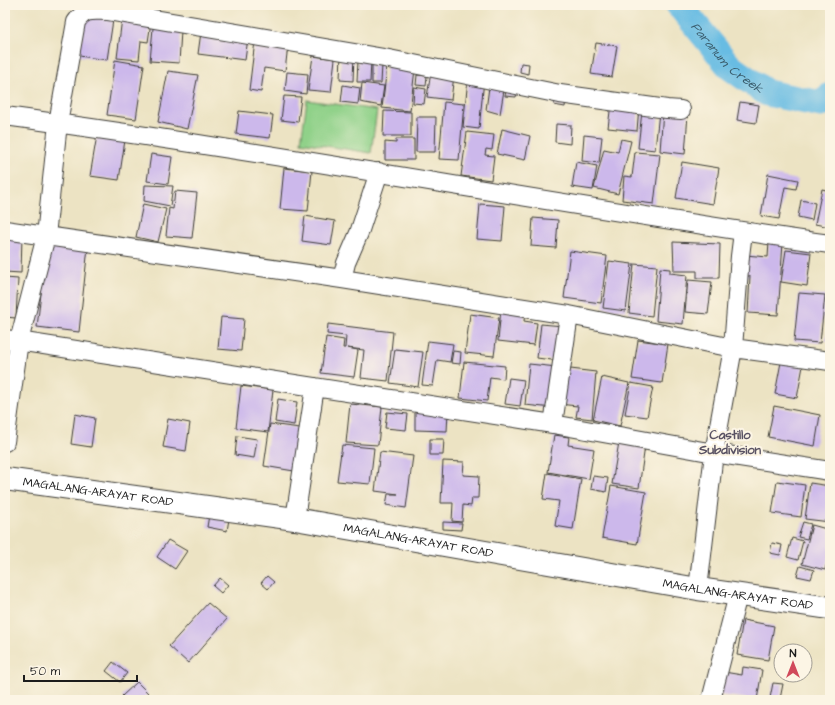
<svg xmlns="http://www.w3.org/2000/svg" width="835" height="705" font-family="'Architects Daughter',sans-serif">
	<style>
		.green { fill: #90d189; stroke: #567652 }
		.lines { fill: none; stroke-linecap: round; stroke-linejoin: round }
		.river { stroke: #67bce3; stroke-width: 27 }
		.building { fill: #ccb8eb }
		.minor-casing { stroke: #3b3a35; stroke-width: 20 }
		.major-casing { stroke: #3b3a35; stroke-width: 24 }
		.minor { stroke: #fff; stroke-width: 18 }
		.major { stroke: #fff; stroke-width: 22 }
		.labels { text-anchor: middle; stroke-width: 4; stroke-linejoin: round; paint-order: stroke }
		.street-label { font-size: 12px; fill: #1c1c1c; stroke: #fcf5e5 }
		.water-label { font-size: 13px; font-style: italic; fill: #3a5c6c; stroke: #fcf5e5 }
		.neighbourhood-label { font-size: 13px; font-weight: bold; fill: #5a5364; stroke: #fcf5e5 }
	</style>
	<rect width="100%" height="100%" fill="#fcf5e5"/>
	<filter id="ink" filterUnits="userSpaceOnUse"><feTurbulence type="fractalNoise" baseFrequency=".025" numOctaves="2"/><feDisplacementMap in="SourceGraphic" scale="8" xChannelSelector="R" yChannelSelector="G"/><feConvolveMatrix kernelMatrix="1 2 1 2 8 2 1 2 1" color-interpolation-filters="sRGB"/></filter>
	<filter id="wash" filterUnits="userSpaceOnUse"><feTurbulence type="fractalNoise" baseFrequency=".012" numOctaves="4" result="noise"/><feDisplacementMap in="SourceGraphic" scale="16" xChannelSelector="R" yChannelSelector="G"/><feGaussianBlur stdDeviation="0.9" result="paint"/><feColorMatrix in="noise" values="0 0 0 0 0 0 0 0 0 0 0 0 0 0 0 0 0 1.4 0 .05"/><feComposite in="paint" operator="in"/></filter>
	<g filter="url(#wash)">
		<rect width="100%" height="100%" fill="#ece3c3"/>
		<path class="green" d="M307 100 377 110 371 153 301 142Z"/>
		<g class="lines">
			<path class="river" id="s1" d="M679 5 730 67 767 93 821 104 830 96"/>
		</g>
		<g id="blocks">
			<path class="building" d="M85 16 113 20 107 60 79 56Z
				M122 18 151 22 148 42 141 41 139 60 117 58Z
				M153 28 181 31 179 63 150 61Z
				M201 32 248 38 245 60 198 54Z
				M255 41 288 45 285 71 264 68 261 92 249 90Z
				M596 43 617 46 612 77 591 74Z
				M341 53 354 54 353 81 340 80Z
				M313 56 335 59 331 92 308 90Z
				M115 60 144 65 136 119 107 115Z
				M358 60H371L370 82H357Z
				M521 63 529 64 528 74 520 72Z
				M372 65H382L381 83H372Z
				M387 66 415 69 410 111 382 108Z
				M168 71 198 75 187 129 158 122Z
				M287 72 308 74 306 94 285 91Z
				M431 72 454 75 451 100 427 97Z
				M417 75 427 76 426 86 416 85Z
				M468 79 484 80 479 129 463 127Z
				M362 83 384 86 381 106 360 102Z
				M343 85 360 88 358 104 341 102Z
				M507 85 518 87 516 97 505 96Z
				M414 87 426 89 424 104 413 103Z
				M489 87 504 90 500 114 486 110Z
				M284 96 301 97 298 122 281 120Z
				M555 96 566 98 565 107 554 105Z
				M444 102 464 104 459 160 439 159Z
				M740 102 759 105 756 123 737 120Z
				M611 103 639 106 637 131 608 128Z
				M239 111 273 115 270 138 236 134Z
				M384 111 411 112V136H383Z
				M642 111 659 112 655 150 638 148Z
				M663 111 688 114 685 154 660 151Z
				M417 117H436L435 152H416Z
				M556 124 571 125 570 144 555 142Z
				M502 129 530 136 525 160 497 154Z
				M467 132 494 135 492 150 486 149 485 155 494 156 491 180 461 176Z
				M97 135 125 140 119 180 90 176Z
				M584 135 602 137 599 163 582 161Z
				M396 139H414V160H385V142L396 143Z
				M621 139 631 141 618 194 594 188 604 149 618 152Z
				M635 152 660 154 654 204 622 200 624 176 632 177Z
				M151 154 172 157 168 184 147 181Z
				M576 162 597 166 593 190 572 187Z
				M682 162 719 168 713 204 676 198Z
				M284 168 312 171 308 211 280 209Z
				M768 174 798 180 796 189 785 187 779 219 761 216Z
				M145 185 173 186 170 206 144 201Z
				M822 189 830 191V227L815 224Z
				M175 191 197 193 192 238 166 236 169 208 173 209Z
				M801 200 815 203 812 220 798 217Z
				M143 204 166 209 158 242 136 237Z
				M480 204 505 206 502 241 477 239Z
				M305 216 335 221 331 245 302 241Z
				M533 218 558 220 556 248 531 246Z
				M5 236H22L21 273 5 272Z
				M673 242 720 244 719 278H697V271H674Z
				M769 242 783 243 778 315 748 313 750 276H744L745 255 768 257Z
				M47 243 88 247 79 332 37 327Z
				M786 250 811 253 807 286 781 282Z
				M570 251 607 256 601 303 564 298Z
				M609 261 632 264 626 311 603 308Z
				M634 264 657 266 652 316 629 313Z
				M660 268 670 269V273L687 275 683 324 656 321Z
				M5 278 18 279 16 318 5 317Z
				M688 280 712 282 708 314 685 312Z
				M799 293 825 295 820 343 794 341Z
				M501 309 525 312 524 321 537 323 534 345 498 341Z
				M470 314 499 318 494 356 465 353Z
				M221 317 244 319 241 351 218 349Z
				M829 318H830V341H826Z
				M328 324 393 332 388 381 361 378 364 350 347 348 358 350 354 377 321 373 326 337 344 340 343 348H345L346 336 327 334Z
				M541 324 563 326 559 361 537 358Z
				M638 340 668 344 662 383 632 379Z
				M428 341 453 344 450 362 437 360 433 386 422 385Z
				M395 349 423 352 418 387 390 383Z
				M453 351 461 352 460 364 451 363Z
				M464 362 505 366 504 379 490 377 487 401 460 398Z
				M781 362 803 366 797 398 775 394Z
				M529 364 557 367 553 408 525 405Z
				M562 368 596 372 592 419 576 417 578 406 558 404Z
				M602 377 629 383 620 426 593 420Z
				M509 378 524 380 520 406 505 404Z
				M631 383 653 387 647 417 625 414Z
				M241 386 273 390 268 432 236 428Z
				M278 399 297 402 294 425 275 422Z
				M350 404 382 407 378 445 346 443Z
				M774 406 820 415 815 446 768 437Z
				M415 411 448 412 447 431 415 430Z
				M387 412 408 414 406 430 385 428Z
				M75 414 95 418 91 447 71 444Z
				M168 419 190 423 186 451 163 447Z
				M270 424 300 428 294 471 264 466Z
				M554 435 569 437 568 445 594 449 589 479 548 472Z
				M237 436 257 439 254 458 235 455Z
				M430 439H444L443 455H430Z
				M619 442 645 446 639 488 612 484Z
				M342 445 374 448 370 484 337 481Z
				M380 452 413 456 406 508 386 505 388 494H398L375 491Z
				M443 461 464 462 463 475 479 476 478 498H472L471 506 463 505 462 522 452 521 453 503H441Z
				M547 473 581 479 573 529 555 526 559 501 543 499Z
				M593 476 608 478 606 492 591 489Z
				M777 481 805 485 801 517 772 513Z
				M810 483 830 486V522L805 519Z
				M611 486 646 492 637 544 602 538Z
				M209 515 229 519 227 531 207 527Z
				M443 522 462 523 461 530 443 529Z
				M803 522 811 524 807 539 798 537Z
				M812 525 830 530V552L825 570 802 564Z
				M792 538 803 541 798 560 787 557Z
				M168 540 187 551 175 569 157 557Z
				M772 543 782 545 780 555 770 553Z
				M800 566 814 570 811 579 797 576Z
				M267 576 274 582 268 589 261 583Z
				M220 578 228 585 221 593 213 586Z
				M208 603 227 619 188 663 169 646Z
				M743 620 774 626 768 660 737 655Z
				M113 662 127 673 120 682 106 671Z
				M743 667 762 670 757 700 720 695 724 672 742 675Z
				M137 682 148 693 142 700H126L122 696Z
				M773 683 783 684 780 699 770 698Z"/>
		</g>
	</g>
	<g filter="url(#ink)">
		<use href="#blocks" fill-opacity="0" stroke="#3b3a35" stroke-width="1"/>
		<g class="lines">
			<defs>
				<path id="minor" d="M5 116C281 153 555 205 830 244
					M5 230 342 279 569 315 733 348 830 361
					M342 279 346 263 359 233 379 172
					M5 339 553 424 714 453 830 471
					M553 424 569 315
					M5 442 19 341 46 236 58 123 76 22C85 8 92 11 107 11L384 58 560 94 667 109 681 110
					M295 519 315 387
					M698 589 714 453 733 348 740 256 743 232
					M711 700 738 595"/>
				<g id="major">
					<path id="s2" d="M5 479 295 519 698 589 830 608"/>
				</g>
			</defs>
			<use href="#minor" class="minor-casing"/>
			<use href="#major" class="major-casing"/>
			<use href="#minor" class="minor"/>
			<use href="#major" class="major"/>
		</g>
	</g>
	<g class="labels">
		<g class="street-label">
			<text dy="4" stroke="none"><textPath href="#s2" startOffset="94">MAGALANG-ARAYAT ROAD</textPath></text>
			<text dy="4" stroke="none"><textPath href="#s2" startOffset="418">MAGALANG-ARAYAT ROAD</textPath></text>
			<text dy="4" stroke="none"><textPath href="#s2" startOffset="742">MAGALANG-ARAYAT ROAD</textPath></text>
		</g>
		<g class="water-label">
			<text dy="5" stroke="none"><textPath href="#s1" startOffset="72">Paranum Creek</textPath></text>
		</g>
		<g class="neighbourhood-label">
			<text x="730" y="439">Castillo<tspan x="730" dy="15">Subdivision</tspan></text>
		</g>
	</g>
	<rect width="835" height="705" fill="none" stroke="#fcf5e5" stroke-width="20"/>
	<g transform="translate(793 663)"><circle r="19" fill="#fcf5e5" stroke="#a29e95"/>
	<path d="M0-3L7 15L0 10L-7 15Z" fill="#d1495b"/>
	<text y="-6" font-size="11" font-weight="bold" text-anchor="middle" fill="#1c1c1c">N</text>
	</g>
	<path d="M24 675v6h113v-6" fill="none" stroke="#1c1c1c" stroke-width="2"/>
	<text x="30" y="675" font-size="12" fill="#1c1c1c" stroke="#fcf5e5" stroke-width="3" paint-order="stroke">50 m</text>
</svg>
